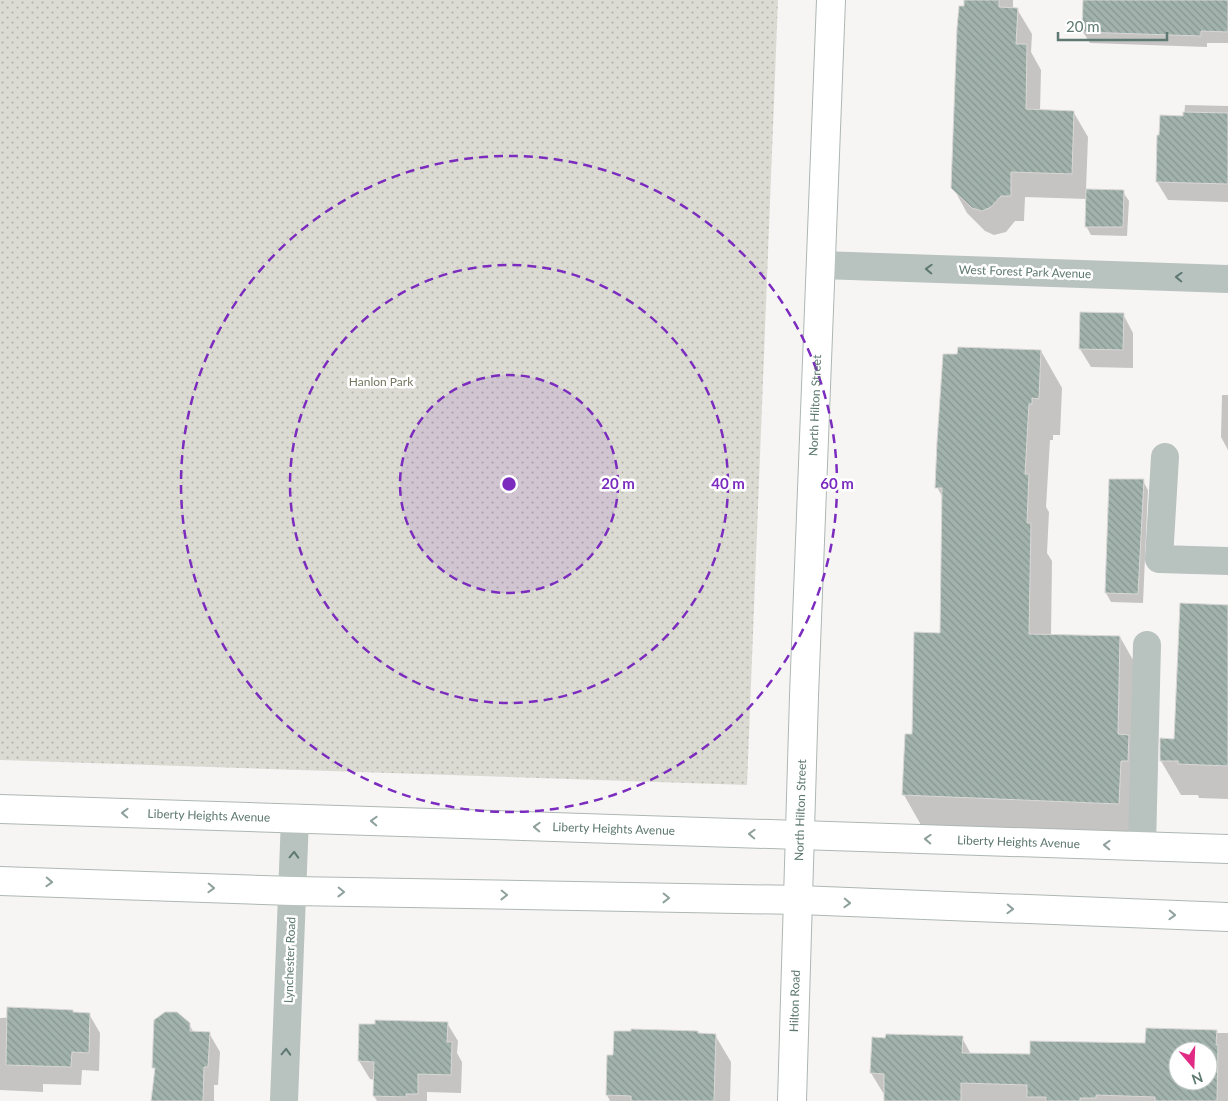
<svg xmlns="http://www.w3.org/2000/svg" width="1228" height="1101" font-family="Lato,sans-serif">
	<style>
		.park { fill: url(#park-dots) }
		.shadow { fill: #0003; fill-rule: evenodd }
		.building { fill: url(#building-back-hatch); stroke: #d8d7d6; fill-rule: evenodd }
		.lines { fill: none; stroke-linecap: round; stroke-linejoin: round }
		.major-casing { stroke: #adb7b4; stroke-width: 30 }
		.minor { stroke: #b8c2bf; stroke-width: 28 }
		.major { stroke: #fff; stroke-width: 28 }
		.oneway { stroke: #5e7971 }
		.oneway2 { stroke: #8ea19c }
		.ring { fill: none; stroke: #7b2cbf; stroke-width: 2.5; stroke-dasharray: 9 6 }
		.labels { text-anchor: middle; stroke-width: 5; stroke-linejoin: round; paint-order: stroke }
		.street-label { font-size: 12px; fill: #5e7971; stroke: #fff }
		.park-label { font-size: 12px; fill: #757761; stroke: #fff }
		.centre { fill: #7b2cbf; stroke: #fff; stroke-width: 2.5 }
		.ring-label { font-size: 15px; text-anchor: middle; font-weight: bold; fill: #7b2cbf; stroke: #fff; stroke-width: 5; stroke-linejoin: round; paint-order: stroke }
	</style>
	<defs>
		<pattern id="park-dots" width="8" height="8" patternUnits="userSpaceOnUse" patternTransform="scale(1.25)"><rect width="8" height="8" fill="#dcdbd3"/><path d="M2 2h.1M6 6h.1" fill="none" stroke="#b6b6b0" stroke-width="1.8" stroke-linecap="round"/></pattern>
		<pattern id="building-back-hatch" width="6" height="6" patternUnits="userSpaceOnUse" patternTransform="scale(1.25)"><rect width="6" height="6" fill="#a2b2ad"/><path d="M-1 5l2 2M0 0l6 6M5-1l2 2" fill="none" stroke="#879691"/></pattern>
	</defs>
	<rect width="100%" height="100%" fill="#f7f5f4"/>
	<path class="park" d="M0 0H778L747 785 0 760Z"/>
	<path class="shadow" d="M966 0H1013V9H1017L1032 34 1031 52 1041 70 1040 111 1074 113 1088 137 1086 190 1123 192 1129 201 1127 236 1091 235 1086 226 1087 199 1025 197 1024 221H1015L1006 232 994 235 985 231 967 213 953 187Z
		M1084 0H1228V43H1207V47L1090 43 1083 32Z
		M1185 105 1228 106V202L1168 200 1157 182 1184 117Z
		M1123 314 1133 333V368L1091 367 1080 349Z
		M1041 351 1062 388 1060 435H1053V440H1050L1046 507 1049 512 1047 553 1052 561 1051 636 1120 637 1141 674 1140 841 925 832 904 795 913 736 941 634 943 498 937 487Z
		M1222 395H1228V450L1221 437Z
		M1143 481 1148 490 1143 603 1111 602 1106 593Z
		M1228 606V799L1199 798 1198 795H1181L1161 761 1175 741Z
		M74 1014H89L100 1033 99 1071 82 1070 81 1085 43 1084V1092L0 1090V1018Z
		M447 1023 458 1041 457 1053 462 1062 461 1093 427 1092V1101H377L374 1096 375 1080 370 1079 359 1061 377 1026Z
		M189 1024 194 1033H209L220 1052 218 1085H214V1101H152L155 1071 154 1067Z
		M1217 1033H1228V1101H885V1096L871 1073 962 1038 971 1054 1031 1056 1147 1045ZM1178 1051H1208V1081H1178Z
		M699 1035H715L731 1062 730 1101H610L607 1095Z"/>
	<path class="building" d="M964 0H999V7L1018 8 1016 44H1027L1026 109 1074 111 1072 174 1011 172V196H1001L991 207 982 211 972 208 951 188 957 28 959 6H964Z
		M1083 0H1228V32L1201 31V36L1082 32Z
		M1183 112 1228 113V184L1156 182 1157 135H1159L1160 115 1183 116Z
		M1086 189 1124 190 1123 227H1085Z
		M1080 312 1124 313 1123 350 1079 349Z
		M958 347 1041 350 1039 399 1032 398V404H1029L1025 474H1029L1027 523H1031L1029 634 1120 636 1118 734 1129 735 1128 761H1121L1119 804 902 795 905 734H912L914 632 940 633 942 488H935L937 442 943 354H957Z
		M1109 479H1144L1138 594 1105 593Z
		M1180 603 1228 605V766L1178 764V761H1160V738L1174 739Z
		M7 1007 73 1010V1012L90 1013 89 1053 72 1052 71 1067 6 1065Z
		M165 1012H177L190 1023V1031L210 1032 208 1067H204L203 1101H151L155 1068H152L154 1020Z
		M375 1020 448 1022 447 1042H452L451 1075 418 1074V1094H406V1097L373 1096 374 1062 358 1061 359 1024H375Z
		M1146 1028 1217 1030 1216 1045H1218L1217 1101H1155V1097L1096 1095V1098H1080V1101H1046V1097H1027V1085L961 1083V1101H884V1074L870 1073 872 1037 885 1038 886 1034 963 1036 962 1053 1030 1054V1041L1145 1043ZM1178 1051H1208V1081H1178Z
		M631 1029 698 1031V1033L716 1034 714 1101H631V1096L606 1095 607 1055H613L614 1031H631Z"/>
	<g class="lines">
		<defs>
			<g id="major">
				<path id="s1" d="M0 809 1228 849"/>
				<path d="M0 881 293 891 799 900 1228 917"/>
				<path id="s2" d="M792 1101 804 696 831 0"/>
			</g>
		</defs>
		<use href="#major" class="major-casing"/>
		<path class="minor" d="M821 265 1228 279
			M1165 457 1159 559 1228 561
			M1142 846 1147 645
			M284 1101 295 818"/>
		<use href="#major" class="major"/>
	</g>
	<defs><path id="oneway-chevron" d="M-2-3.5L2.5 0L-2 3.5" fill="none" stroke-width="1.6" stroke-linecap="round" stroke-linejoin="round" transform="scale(1.25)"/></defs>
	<g class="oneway">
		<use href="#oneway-chevron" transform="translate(929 269) rotate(-178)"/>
		<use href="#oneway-chevron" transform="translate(1179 277) rotate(-178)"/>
		<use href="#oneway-chevron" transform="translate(294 855) rotate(-88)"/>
		<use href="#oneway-chevron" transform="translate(286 1052) rotate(-88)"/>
	</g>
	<g class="oneway2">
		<use href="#oneway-chevron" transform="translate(125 813) rotate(-178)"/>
		<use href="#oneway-chevron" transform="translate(374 821) rotate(-178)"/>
		<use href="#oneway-chevron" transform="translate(537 827) rotate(-178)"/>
		<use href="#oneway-chevron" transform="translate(752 834) rotate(-178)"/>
		<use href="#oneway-chevron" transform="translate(928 839) rotate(-178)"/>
		<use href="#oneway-chevron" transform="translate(1107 845) rotate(-178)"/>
		<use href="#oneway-chevron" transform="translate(49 882) rotate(2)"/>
		<use href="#oneway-chevron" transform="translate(211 888) rotate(2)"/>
		<use href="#oneway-chevron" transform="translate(341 892) rotate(1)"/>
		<use href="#oneway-chevron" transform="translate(504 895) rotate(1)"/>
		<use href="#oneway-chevron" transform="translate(666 898) rotate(1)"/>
		<use href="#oneway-chevron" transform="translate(847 903) rotate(2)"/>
		<use href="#oneway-chevron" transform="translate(1010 909) rotate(2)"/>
		<use href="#oneway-chevron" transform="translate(1172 915) rotate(2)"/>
	</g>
	<circle cx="509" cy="484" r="109" fill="#7b2cbf" fill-opacity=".12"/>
	<g class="ring">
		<circle cx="509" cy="484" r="109"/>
		<circle cx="509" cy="484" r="219"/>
		<circle cx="509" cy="484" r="328"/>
	</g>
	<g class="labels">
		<g class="street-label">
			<text transform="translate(1025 272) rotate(2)" y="4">West Forest Park Avenue</text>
			<text dy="4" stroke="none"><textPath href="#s2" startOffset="696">North Hilton Street</textPath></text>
			<text dy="4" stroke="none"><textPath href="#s2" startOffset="291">North Hilton Street</textPath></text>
			<text dy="4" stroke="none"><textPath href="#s1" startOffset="209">Liberty Heights Avenue</textPath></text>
			<text dy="4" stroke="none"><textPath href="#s1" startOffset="614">Liberty Heights Avenue</textPath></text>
			<text dy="4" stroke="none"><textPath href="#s1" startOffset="1019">Liberty Heights Avenue</textPath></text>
			<text transform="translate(290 960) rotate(-88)" y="4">Lynchester Road</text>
			<text dy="4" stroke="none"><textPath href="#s2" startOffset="100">Hilton Road</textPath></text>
		</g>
		<g class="park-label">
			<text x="381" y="386">Hanlon Park</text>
		</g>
	</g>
	<circle cx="509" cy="484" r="8" class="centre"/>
	<g class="ring-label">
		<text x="618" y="489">20 m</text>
		<text x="728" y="489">40 m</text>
		<text x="837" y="489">60 m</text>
	</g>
	<g transform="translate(1193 1066) rotate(161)"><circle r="24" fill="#ffffff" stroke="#bfc9c6"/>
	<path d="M0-4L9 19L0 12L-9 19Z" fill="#e12a83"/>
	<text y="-8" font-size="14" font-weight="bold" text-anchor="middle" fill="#5e7971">N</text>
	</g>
	<path d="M1058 32v8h109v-8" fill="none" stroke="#5e7971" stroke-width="2.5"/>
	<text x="1066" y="32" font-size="15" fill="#5e7971" stroke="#ffffff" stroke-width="4" paint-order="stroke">20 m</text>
</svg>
